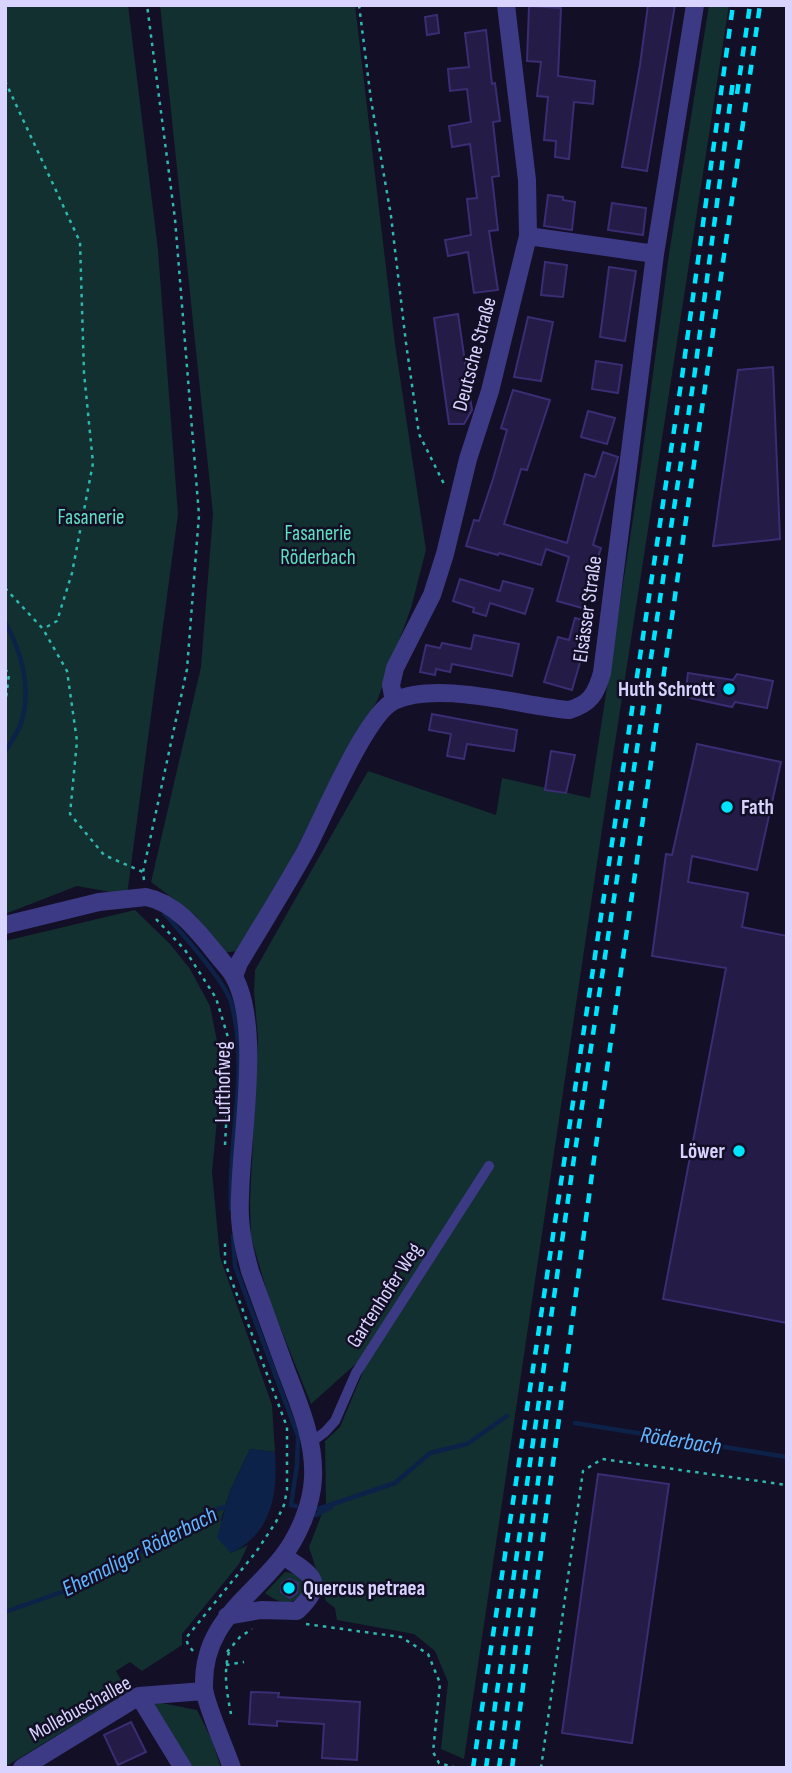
<svg xmlns="http://www.w3.org/2000/svg" width="792" height="1773" font-family="'Sofia Sans Condensed',sans-serif">
	<style>
		.green { fill: #12302f }
		.water { fill: #0c2248 }
		.lines { fill: none; stroke-linecap: round; stroke-linejoin: round }
		.stream { stroke: #0c2248; stroke-width: 4.5 }
		.building { fill: #241b47; stroke: #3b2d73; stroke-width: 2 }
		.path { stroke: #2fb8b0; stroke-width: 2.5; stroke-dasharray: 3.5 5; stroke-linecap: butt }
		.lane { stroke: #3d3a85; stroke-width: 10 }
		.street { stroke: #3d3a85; stroke-width: 18 }
		.rail { stroke: #00e5ff; stroke-width: 4.5; stroke-dasharray: 10 9; stroke-linecap: butt }
		.poi-dot { fill: #00e5ff; stroke: #130f26; stroke-width: 2.5 }
		.labels { text-anchor: middle; stroke-width: 5; stroke-linejoin: round; paint-order: stroke }
		.street-label { font-size: 21px; fill: #d9d4ff; stroke: #130f26 }
		.park-label { font-size: 21px; fill: #5fe0c0; stroke: #130f26 }
		.poi-label { font-size: 21px; font-weight: bold; fill: #d9d4ff; stroke: #130f26; text-anchor: end }
		.water-label { font-size: 23px; font-style: italic; fill: #62b6ff; stroke: #130f26 }
	</style>
	<rect width="100%" height="100%" fill="#130f26"/>
	<path class="green" d="M5 5H128L158 250 178 514 127 895 77 886 5 914Z
		M160 5H355L395 344 426 550 411 608 377 701 338 767 283 875 236 951 223 953 196 916 151 882 201 667 213 514Z
		M709 5H729L611 769 464 1759 441 1749 448 1682 435 1651 414 1634 337 1620 335 1608 326 1601 309 1547 326 1503 325 1441 340 1427 367 1362 359 1361 311 1404 270 1302 251 1237 250 1201 258 1038 254 992 255 970 368 771 496 815 502 778 590 798 638 486 669 254Z
		M135 910 170 944 190 969 210 1006 217 1041 220 1088 212 1172 220 1257 272 1405 275 1452 250 1449 230 1491 221 1520 231 1553 248 1545 239 1564 182 1634V1645L142 1671 130 1662 116 1671 128 1692 5 1767V941Z
		M285 1572C298 1573 302 1578 305 1590 293 1608 280 1604 265 1593Z
		M151 1701 197 1710 212 1740 221 1768H189Z"/>
	<path class="water" d="M250 1449 275 1452C278 1494 272 1533 231 1553L217 1538 230 1491Z"/>
	<g class="lines">
		<path class="stream" d="M5 622C22 652 32 690 21 723 18 733 10 743 5 752
			M164 913C180 931 225 981 231 1002 250 1069 227 1141 231 1209
			M233 1236 235 1266 298 1436 297 1465 291 1505 296 1506
			M575 1423 787 1457
			M318 1509 395 1483 430 1453 467 1444 507 1416
			M316 1515 331 1507
			M5 1612 90 1582 208 1511 231 1506"/>
	</g>
	<path class="building" d="M648 5H675L647 171 622 167 640 65Z
		M529 6 561 8 558 76 595 81 593 104 574 102 569 159 555 157 556 141 544 140 548 97 537 96 541 62 527 61Z
		M437 15 439 33 427 35 425 17Z
		M486 30 492 84 495 83 500 121 493 122 499 176 492 177 498 230 489 231 498 290 474 293 468 252 448 256 445 240 471 235 467 199 477 198 470 144 452 147 449 126 471 122 467 89 450 91 448 69 469 67 465 33Z
		M548 195 563 197V200L575 202 572 230 544 226Z
		M612 203 646 208 643 235 608 230Z
		M545 262 567 265 563 297 541 295Z
		M609 267 636 271 625 341 600 337Z
		M458 314 472 410 464 424H449L434 318Z
		M528 317 553 322 541 381 514 377Z
		M596 361 622 365 618 393 592 389Z
		M773 367 780 539 713 546 738 370Z
		M513 390 550 400 527 470 521 469 504 524 567 543 585 474 595 477 603 452 618 457 593 545 601 548 582 608 557 601 569 557 546 549 541 565 499 553 498 555 466 546 474 520 479 521 493 479 507 430 501 428Z
		M588 411 615 418 607 444 581 437Z
		M460 579 500 591 503 581 533 589 525 614 490 603 486 616 473 612 474 608 453 601Z
		M575 618 589 622 583 644 585 645 572 690 544 682 558 637 569 640Z
		M474 635 519 644 512 676 452 664 450 672 436 669 435 675 420 672 426 645 440 648 442 643 471 649Z
		M688 673 733 680 737 674 773 681 767 708 735 702 732 707 685 697Z
		M432 714 517 730 514 751 467 744 464 759 447 756 451 734 429 730Z
		M697 744 781 762 757 870 692 856 688 882 748 893 742 927 787 936V1323L663 1299 726 968 652 956 666 854 672 855Z
		M551 751 575 755 566 793 545 790Z
		M598 1474 669 1484 632 1743 562 1733Z
		M289 1579 298 1583 297 1593 290 1598 281 1592 282 1583Z
		M251 1692 279 1693 278 1697 360 1702 357 1760 322 1758 324 1724 277 1721V1726L249 1724Z
		M131 1722 146 1752 118 1765 104 1735Z"/>
	<g class="lines">
		<path class="path" d="M359 5 371 100 391 216 406 343 419 434 444 484
			M5 81 80 242 84 373 93 463 72 573 57 621 43 629
			M5 588 43 629 67 671 77 741 70 814 104 855 143 872
			M5 669 9 674 5 706
			M144 880 143 872 187 669 199 515 175 219 147 5
			M156 919 185 950 216 998 230 1044
			M225 1145 230 1050
			M306 1624 401 1637 428 1654 440 1683 433 1752 439 1763 457 1768
			M193 1651 188 1645 186 1638 256 1552 276 1522 284 1505 287 1490V1427L225 1263V1242
			M227 1652 240 1637 252 1629
			M229 1652C223 1674 227 1693 231 1714
			M226 1665 244 1662
			M541 1768 583 1471 602 1459 787 1485"/>
		<path class="lane" d="M310 1443 325 1432 335 1421 356 1373 489 1166"/>
		<path class="street" d="M528 236 655 254
			M394 701 391 685 395 668 432 595 445 554 468 459 490 391 528 236 527 180 506 5
			M5 925 99 902 146 897C182 904 205 942 228 968 268 1017 236 1156 240 1218 241 1236 245 1253 250 1271 262 1304 274 1337 286 1370 299 1404 315 1441 313 1478 312 1504 299 1535 283 1556 248 1601 202 1623 204 1688 205 1703 226 1750 232 1768
			M234 976 239 963C261 926 284 890 305 852 322 821 365 715 394 701 437 680 522 706 569 710 590 704 596 694 602 673L655 254 695 5
			M227 1616 261 1610 297 1611C328 1582 311 1574 283 1556
			M139 1696 183 1768
			M22 1768 139 1696 204 1691"/>
		<path class="rail" d="M737 94 750 5
			M473 1768 682 377 733 5
			M486 1768 574 1158 694 378 733 81
			M499 1768 551 1386
			M512 1768 594 1159 760 5"/>
	</g>
	<g class="poi-dot">
		<circle cx="729" cy="689" r="7"/>
		<circle cx="727" cy="807" r="7"/>
		<circle cx="739" cy="1151" r="7"/>
		<circle cx="289" cy="1588" r="7"/>
	</g>
	<g class="labels">
		<g class="street-label">
			<text transform="translate(474 354) rotate(-75)" y="7">Deutsche Straße</text>
			<text transform="translate(587 609) rotate(-82)" y="7">Elsässer Straße</text>
			<text transform="translate(223 1082) rotate(-90)" y="7">Lufthofweg</text>
			<text transform="translate(384 1295) rotate(-57)" y="7">Gartenhofer Weg</text>
			<text transform="translate(80 1708) rotate(-29)" y="7">Mollebuschallee</text>
		</g>
		<g class="park-label">
			<text x="91" y="524">Fasanerie</text>
			<text x="318" y="540">Fasanerie<tspan x="318" dy="24">Röderbach</tspan></text>
		</g>
		<g class="poi-label">
			<text x="715" y="696">Huth Schrott</text>
			<text x="741" y="814" text-anchor="start">Fath</text>
			<text x="725" y="1158">Löwer</text>
			<text x="303" y="1595" text-anchor="start">Quercus petraea</text>
		</g>
		<g class="water-label">
			<text transform="translate(681 1440) rotate(9)" y="8">Röderbach</text>
			<text transform="translate(139 1551) rotate(-27)" y="8">Ehemaliger Röderbach</text>
		</g>
	</g>
	<rect width="792" height="1773" fill="none" stroke="#d9d4ff" stroke-width="14"/>
</svg>
